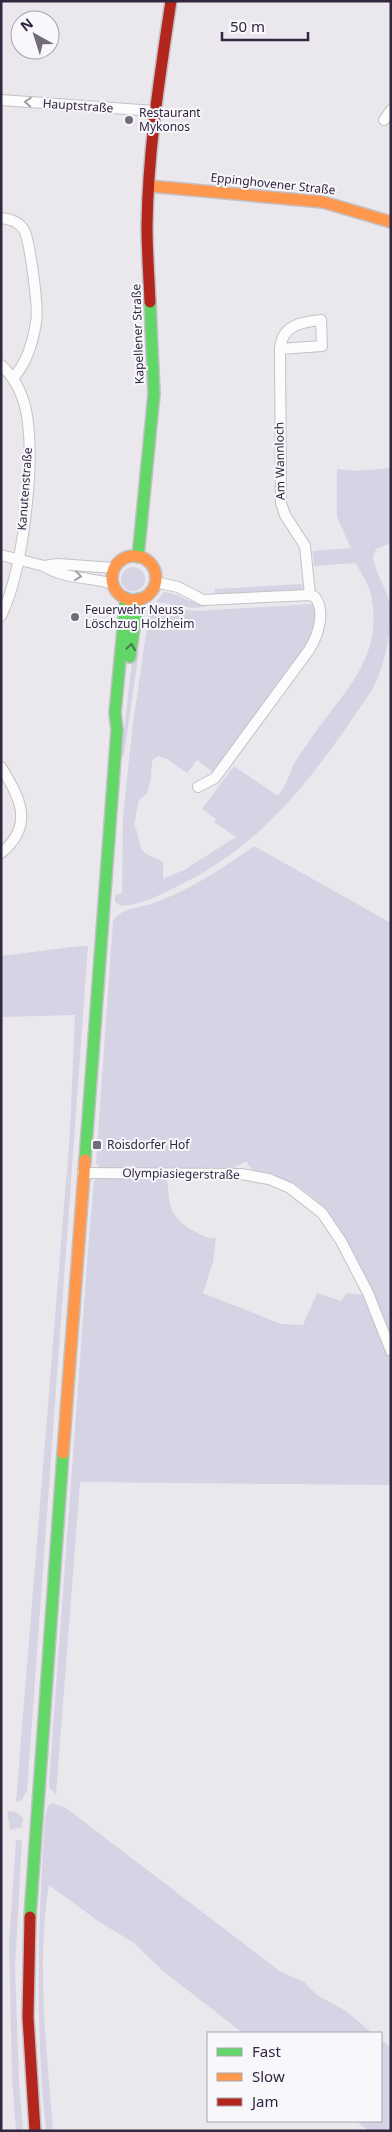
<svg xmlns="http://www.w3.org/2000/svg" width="392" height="2132" font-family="'Noto Sans',sans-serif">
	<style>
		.green { fill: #d5d3e4 }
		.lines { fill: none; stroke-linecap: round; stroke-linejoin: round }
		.street-casing { stroke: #c4c2c6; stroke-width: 12 }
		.fast-casing { stroke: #c3c0c6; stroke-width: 14 }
		.slow-casing { stroke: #c3c0c6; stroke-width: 14 }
		.jam-casing { stroke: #c3c0c6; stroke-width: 14 }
		.street { stroke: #fcfcfc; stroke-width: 10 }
		.fast { stroke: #63d668; stroke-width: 11 }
		.slow { stroke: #ff974d; stroke-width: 11 }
		.jam { stroke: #b3261e; stroke-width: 11 }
		.oneway { stroke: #a19ca7 }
		.oneway2 { stroke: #487651 }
		.poi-dot { fill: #726b7c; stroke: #f8f7fb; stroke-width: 2 }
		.labels { text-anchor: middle; stroke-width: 4; stroke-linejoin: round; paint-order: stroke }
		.street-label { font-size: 12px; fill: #32273f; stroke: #f8f7fb }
		.poi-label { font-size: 12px; fill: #32273f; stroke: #f8f7fb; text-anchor: start }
	</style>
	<rect width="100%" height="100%" fill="#eae8ed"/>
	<path class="green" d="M391 468V543L376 549 373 557C376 574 386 588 390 604 392 632 385 666 372 690 317 771 269 842 178 886 160 895 141 905 121 906L115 902V895L122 893 123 817 132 731 149 612 157 605 195 611 315 604 316 623 309 643 214 773 197 760 187 773 167 759 158 756 152 761 151 778 147 793 139 800 134 825C140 834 137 844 144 852 149 857 157 857 163 862V879L184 870 236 837 214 822 216 819 202 809 234 766 278 796C286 786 288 778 293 766 298 756 306 746 312 737 345 689 386 656 370 591 367 581 360 572 356 563L314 566 313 551 351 548 337 517V469L356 471Z
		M121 579a12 12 0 1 1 24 0a12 12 0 1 1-24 0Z
		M302 584 303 590 215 595V589Z
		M164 592C179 593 190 604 205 604V607L193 608 156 602Z
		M133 651H139L124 754 121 758Z
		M254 846 391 923V1341C370 1289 346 1216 296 1185 282 1177 267 1173 252 1170L246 1161 232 1169 108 1170 100 1168 96 1163 113 921C120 908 140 908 154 903 191 889 222 869 254 846Z
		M80 946H88L27 1791 22 1800 16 1802 70 1132 75 1015 1 1017V956Z
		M97 1178H224L167 1180C170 1207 169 1217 194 1231 202 1235 207 1239 216 1238L213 1262 203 1293 281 1324 303 1325 317 1293 341 1301 347 1293 365 1295 391 1364V1485L80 1482 56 1794 50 1789 49 1783 88 1250 94 1181Z
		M53 1803 66 1808 281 1972 304 1982 317 1995 346 2011 372 2033H243L164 1972 134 1943 98 1921 49 1885C36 1962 47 2053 53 2131H46C35 2026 38 1922 45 1817L48 1806Z
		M7 1811 16 1812 23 1818 22 1827 10 1830Z
		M16 1840H22L15 1968 19 2080 23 2131H16L12 2076 9 1944Z
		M381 2040 391 2048V2131H369L356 2121H381Z"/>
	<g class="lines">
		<defs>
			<path id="street" d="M1 100 155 111
				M384 120 391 110
				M1 218C11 219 19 222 24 230 30 241 39 310 36 322 33 342 27 363 13 378
				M280 349 322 346 321 320C301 322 282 325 280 349L281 503 285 515 305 546 310 595
				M1 365C15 378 24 397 27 416 35 465 23 572 1 616
				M1 555 44 566 58 564 114 568
				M44 566C64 579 90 577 113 584
				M155 582 178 587 203 600 310 595 315 597C326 612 318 636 309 650L215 778 198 787
				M1 767C20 798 35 825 1 853
				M83 1173 241 1174 269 1179 290 1188 322 1213 341 1241 368 1293 391 1351"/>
			<path id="fast" d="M138 557 154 394 150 302
				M130 657 138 599
				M85 1160 117 730 115 713 126 598
				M30 1917 63 1453"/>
			<path id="slow" d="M149 186 323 202 391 222
				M112 578a22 22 0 1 1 44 0a22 22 0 1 1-44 0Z
				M63 1453 85 1160"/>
			<path id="jam" d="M150 302C149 277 147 251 147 226 148 150 160 75 171 1
				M30 1917 28 2017 35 2131"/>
		</defs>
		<use href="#street" class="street-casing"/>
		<use href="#fast" class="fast-casing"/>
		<use href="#slow" class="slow-casing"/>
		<use href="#jam" class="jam-casing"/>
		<use href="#street" class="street"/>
		<use href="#fast" class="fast"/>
		<use href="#slow" class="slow"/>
		<use href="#jam" class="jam"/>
	</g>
	<defs><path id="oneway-chevron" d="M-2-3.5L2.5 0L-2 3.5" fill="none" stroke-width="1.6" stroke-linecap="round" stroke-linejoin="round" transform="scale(1.25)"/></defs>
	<g class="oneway">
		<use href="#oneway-chevron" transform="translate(28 102) rotate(-176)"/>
		<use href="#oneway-chevron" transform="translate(78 576) rotate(7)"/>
	</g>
	<use class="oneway2" href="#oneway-chevron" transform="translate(131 647) rotate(-82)"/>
	<g class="poi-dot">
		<circle cx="129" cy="120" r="5"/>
		<circle cx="75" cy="617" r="5"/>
		<rect x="92" y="1140" width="10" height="10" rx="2.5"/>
	</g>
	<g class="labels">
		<g class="street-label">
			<text transform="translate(78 106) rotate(4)" y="4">Hauptstraße</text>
			<text transform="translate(273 184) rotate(6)" y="4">Eppinghovener Straße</text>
			<text transform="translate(138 334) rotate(-92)" y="4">Kapellener Straße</text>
			<text transform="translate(280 461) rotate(-91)" y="4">Am Wannloch</text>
			<text transform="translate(25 489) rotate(-86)" y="4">Kanutenstraße</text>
			<text transform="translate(181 1174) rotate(1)" y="4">Olympiasiegerstraße</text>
		</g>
		<g class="poi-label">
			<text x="139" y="117">Restaurant<tspan x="139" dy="14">Mykonos</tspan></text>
			<text x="85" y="614">Feuerwehr Neuss<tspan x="85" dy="14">Löschzug Holzheim</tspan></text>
			<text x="107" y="1149">Roisdorfer Hof</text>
		</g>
	</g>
	<rect width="392" height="2132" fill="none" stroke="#32273f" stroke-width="5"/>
	<rect x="207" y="2032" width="175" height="90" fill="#f8f7fb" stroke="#a9a4b0"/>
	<rect x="217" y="2048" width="25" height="8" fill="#63d668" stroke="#a9a4b0"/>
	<text x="252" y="2057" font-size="15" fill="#32273f">Fast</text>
	<rect x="217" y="2073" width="25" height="8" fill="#ff974d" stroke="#a9a4b0"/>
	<text x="252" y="2082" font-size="15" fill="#32273f">Slow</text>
	<rect x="217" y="2098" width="25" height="8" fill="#b3261e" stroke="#a9a4b0"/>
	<text x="252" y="2107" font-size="15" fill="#32273f">Jam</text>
	<g transform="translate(35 35) rotate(321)"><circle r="24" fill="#f8f7fb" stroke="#a9a4b0"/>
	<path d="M0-4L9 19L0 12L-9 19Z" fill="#726b7c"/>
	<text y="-8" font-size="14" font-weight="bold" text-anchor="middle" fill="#32273f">N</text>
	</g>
	<path d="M222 32v8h86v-8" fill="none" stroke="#32273f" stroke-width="2.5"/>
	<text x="230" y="32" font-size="15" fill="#32273f" stroke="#f8f7fb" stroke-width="4" paint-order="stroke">50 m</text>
</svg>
